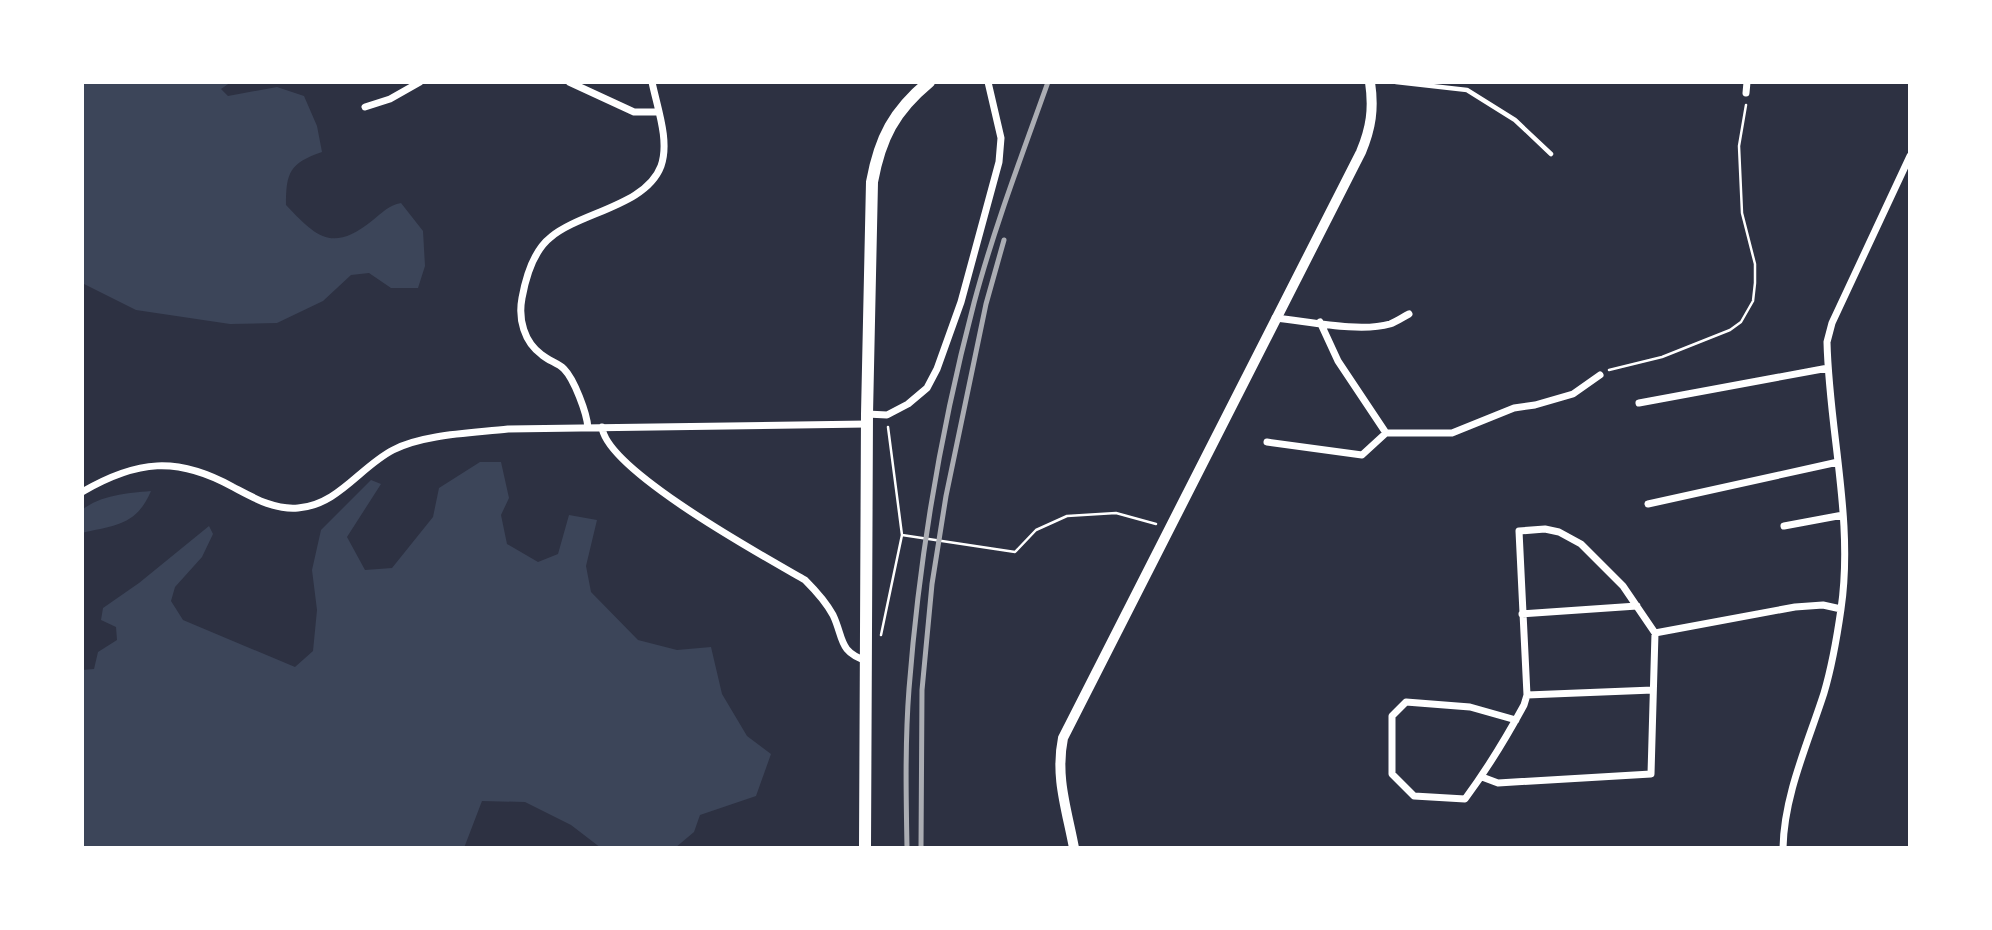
<svg xmlns="http://www.w3.org/2000/svg" width="1992" height="930" font-family="'Source Sans 3',sans-serif">
	<style>
		.green { fill: #3c4559 }
		.lines { fill: none; stroke-linecap: round; stroke-linejoin: round }
		.path { stroke: #fff; stroke-width: 2.5 }
		.service { stroke: #fff; stroke-width: 4.5 }
		.minor { stroke: #fff; stroke-width: 7 }
		.tertiary { stroke: #fff; stroke-width: 10 }
		.primary { stroke: #fff; stroke-width: 12 }
		.rail { stroke: #abadb3; stroke-width: 5 }
	</style>
	<rect width="100%" height="100%" fill="#2d3142"/>
	<path class="green" d="M82 82H231L221 89 228 96 277 87 304 96 317 126 322 152C290 163 286 172 286 205 318 239 333 252 373 220 383 212 389 205 401 203L423 231 425 266 418 288H391L369 273 351 275 323 301 277 323 230 324 136 310 82 283Z
		M480 462H501L509 498 501 515 507 544 538 562 558 554 569 515 597 520 586 566 591 592 638 640 677 650 711 647 722 694 747 736 771 754 756 796 700 815 694 832 675 848H601L571 825 525 802 482 801 464 848H82V670L94 669 98 652 117 640 116 627 101 620 103 608 139 583 209 526 213 534 202 557 175 587 171 601 183 620 295 667 313 651 317 610 312 570 321 530 371 480 381 484 347 537 365 570 392 568 433 517 439 488Z
		M151 491C136 526 115 525 82 533V510C101 495 127 493 151 491Z"/>
	<g class="lines">
		<path class="path" d="M1609 370 1662 357 1730 330 1741 322 1753 301 1755 283V264L1742 213 1739 146 1746 105
			M888 427 902 535 1015 552 1036 530 1067 516 1116 513 1156 524
			M881 635 902 535"/>
		<path class="service" d="M1396 82 1467 90 1515 120 1551 154"/>
		<path class="minor" d="M569 82 634 112H658
			M1746 93 1747 82
			M365 107 390 99 420 82
			M1275 318C1307 321 1359 333 1390 324 1396 322 1403 317 1409 314
			M1320 322 1338 361 1386 433
			M1639 403 1828 368
			M867 414 887 415 908 404 927 388 937 369 961 302 999 162 1001 138 988 82
			M602 427C606 470 765 557 805 580 816 591 826 602 833 615 844 638 838 652 867 661
			M588 428C587 413 574 379 564 369 558 363 549 361 542 355 524 342 518 319 522 298 526 276 533 251 551 237 581 212 646 206 661 166 670 141 657 107 652 82
			M1267 442 1362 455 1386 433H1452L1514 408 1535 405 1573 394 1600 375
			M82 492C137 460 177 456 233 487 254 498 274 510 298 508 338 505 360 467 393 450 423 434 474 433 508 429L867 424
			M1648 504 1838 462
			M1784 526 1843 515
			M1522 614 1637 606
			M1655 633 1795 607 1823 605 1841 609
			M1527 695 1653 690
			M1482 777 1498 783 1651 774 1655 633 1623 586 1581 544 1559 532 1545 529 1519 531 1527 695 1524 705C1506 738 1488 768 1465 799L1414 796 1392 774V716L1406 702 1470 707 1516 720
			M1783 848C1784 795 1808 743 1824 693 1832 666 1837 637 1841 609 1854 520 1829 431 1827 342L1832 323 1910 156"/>
		<path class="tertiary" d="M1074 848C1067 810 1055 777 1063 738L1361 152C1371 128 1374 109 1370 82"/>
		<path class="primary" d="M865 848 867 414 872 182C880 138 894 111 929 82"/>
		<path class="rail" d="M907 848C906 795 905 741 909 689 919 560 941 428 974 303 994 228 1022 155 1048 82
			M921 848 922 690 932 584 946 496 986 304 1004 240"/>
	</g>
	<rect width="1992" height="930" fill="none" stroke="#ffffff" stroke-width="168"/>
</svg>
